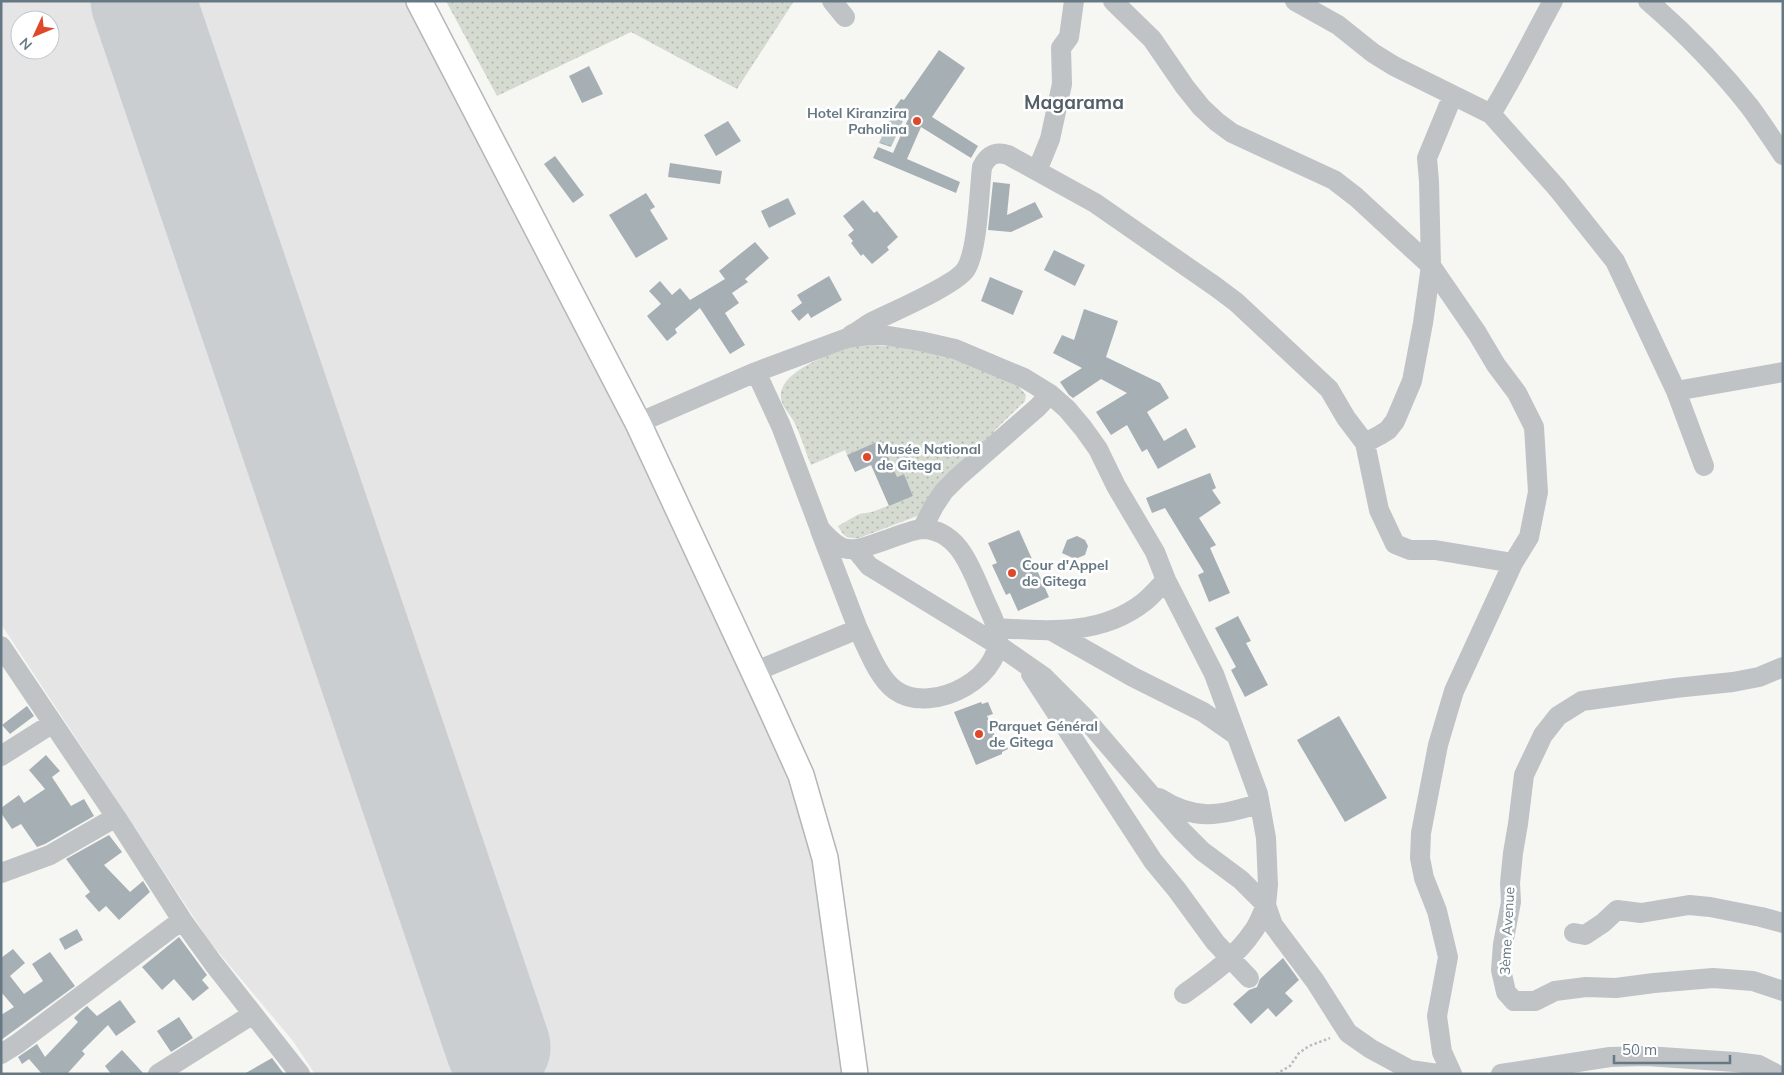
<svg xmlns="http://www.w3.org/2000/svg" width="1784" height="1075" font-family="Mulish,sans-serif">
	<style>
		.built { fill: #e4e5e4; fill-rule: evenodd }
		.grass { fill: url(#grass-dots) }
		.water { fill: url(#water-ripples) }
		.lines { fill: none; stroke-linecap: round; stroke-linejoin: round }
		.runway { stroke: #cbced0; stroke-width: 105 }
		.building { fill: #a6afb4 }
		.major-casing { stroke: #b2b7ba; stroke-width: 28 }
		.path { stroke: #b9bcbe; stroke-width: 2.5; stroke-dasharray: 2.5 2.5; stroke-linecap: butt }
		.minor { stroke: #bfc3c6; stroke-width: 20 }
		.major { stroke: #fff; stroke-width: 25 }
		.poi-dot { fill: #df492a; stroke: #fff; stroke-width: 2 }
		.labels { text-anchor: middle; stroke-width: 5; stroke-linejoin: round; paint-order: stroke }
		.poi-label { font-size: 14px; font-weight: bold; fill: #667883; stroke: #fff; text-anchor: start }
		.street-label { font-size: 14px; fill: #667883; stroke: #fff }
		.district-label { font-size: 19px; font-weight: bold; fill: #536068; stroke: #fff }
	</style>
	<defs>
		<pattern id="grass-dots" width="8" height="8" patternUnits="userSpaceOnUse" patternTransform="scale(1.25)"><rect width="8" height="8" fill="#d6dbd2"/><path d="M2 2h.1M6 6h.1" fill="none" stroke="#b1b6b0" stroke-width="1.8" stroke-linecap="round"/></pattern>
		<pattern id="water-ripples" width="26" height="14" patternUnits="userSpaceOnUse" patternTransform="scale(1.25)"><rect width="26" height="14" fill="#b6c4c7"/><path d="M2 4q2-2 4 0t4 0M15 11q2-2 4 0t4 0" fill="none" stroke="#98a4a7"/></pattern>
	</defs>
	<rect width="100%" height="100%" fill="#f6f6f3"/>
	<path class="built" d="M1 1H405L541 257 782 739 804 798 854 1074H315L293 1041 210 942 1 624ZM20 20H50V50H20Z"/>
	<path class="grass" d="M446 1H794L737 89 631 32 497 96Z
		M859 344 932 349 1014 381 1026 395 1025 401 996 429 980 452 920 515 859 538C847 539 843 536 838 526L859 514 872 512 913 496 904 474 897 477 881 440 847 455 845 450 811 465C805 451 801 435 794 422 790 414 782 407 781 398 778 369 838 352 859 344Z"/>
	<path class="water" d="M891 116 903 121 891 147 879 143Z"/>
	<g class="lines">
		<path class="runway" d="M143 1 498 1047"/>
	</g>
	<path class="building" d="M939 50 965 68 932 117 978 146 971 158 921 127 907 159 960 182 956 193 873 158 878 147 893 153 908 119 893 110 901 99 904 100Z
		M589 66 603 94 582 103 569 76Z
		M728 121 741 141 716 156 704 135Z
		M555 156 584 195 573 203 544 164Z
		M670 163 722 171 720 184 668 177Z
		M993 182 1010 184 1007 215 1035 202 1043 217 1011 232 988 230Z
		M646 193 655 207 650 210 668 239 636 258 609 215Z
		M788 198 796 214 769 228 761 211Z
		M863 200 874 213 877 211 898 237 887 247 889 250 872 264 863 254 861 256 851 243 853 241 848 235 854 230 843 216Z
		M755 242 769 258 745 279 748 282 732 293 739 303 725 313 745 345 730 354 700 308 675 329 677 333 667 341 647 316 661 304 649 291 660 281 672 295 680 288 690 300 725 279 719 271Z
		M1054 250 1085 265 1075 286 1044 270Z
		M829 276 842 300 811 318 808 313 799 321 791 311 802 303 797 295Z
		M990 277 1023 291 1013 315 981 301Z
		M1084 309 1118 321 1106 357 1160 383 1169 398 1147 412 1164 441 1186 428 1196 447 1158 469 1147 449 1142 452 1127 425 1111 435 1096 412 1127 393 1101 379 1073 398 1069 395 1060 382 1082 368 1053 353 1062 335 1074 340Z
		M881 440 897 477 904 474 913 496 889 506 871 465 855 472 847 455Z
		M1210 473 1216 488 1212 490 1221 503 1199 518 1216 545 1210 548 1230 593 1209 602 1198 575 1204 572 1165 508 1152 513 1146 498Z
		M1019 530 1049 597 1018 611 1010 593 1006 595 992 565 997 563 988 543Z
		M1077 536 1085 540 1088 546 1085 555 1075 559 1062 553 1067 540Z
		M1238 616 1251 641 1246 643 1268 685 1245 697 1231 670 1236 667 1215 628Z
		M981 702 982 704 988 702 993 714 987 716 997 741 1003 739 1008 749 1002 752V754L976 765 954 712Z
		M27 706 34 716 10 734 2 725Z
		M1339 716 1387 798 1345 822 1297 740Z
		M46 755 60 771 52 777 71 806 84 799 94 816 45 844 37 847 21 824 12 829 1 813V808L19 795 24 803 45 789 29 770Z
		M109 835 122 852 104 865 130 892 143 881 150 892 119 920 106 906 99 912 85 896 90 892 66 859Z
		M77 929 83 940 65 950 59 939Z
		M179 937 207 975 202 980 209 988 193 1001 174 979 162 990 142 967Z
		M13 949 25 963 10 976 24 994 43 981 32 964 50 952 75 986 1 1040V1015L14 1007 1 992V958Z
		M1283 958 1299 980 1285 993 1293 1001 1276 1017 1268 1008 1251 1024 1233 1004 1249 990 1257 987 1260 979Z
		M120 1000 136 1022 116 1036 108 1025 82 1051 85 1054 67 1074H42L29 1059 22 1064 18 1057 37 1044 45 1057 78 1022 74 1018 80 1012 87 1006 97 1016Z
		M179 1017 193 1038 171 1052 157 1031Z
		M122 1050 144 1074H111L105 1066Z
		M272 1058 284 1074H244Z"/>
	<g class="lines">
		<defs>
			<path id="major" d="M419 1 638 423 768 702 801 775 825 858 855 1074"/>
		</defs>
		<use href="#major" class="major-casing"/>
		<path class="path" d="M1276 1074 1290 1066 1299 1053 1309 1046 1330 1038"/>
		<path class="minor" d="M832 1 845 17
			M1113 1 1152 39 1185 87 1201 107 1217 122 1232 133 1334 180 1356 197 1431 266 1477 333 1496 365 1517 393 1534 427 1538 492 1529 537 1513 563 1454 691 1438 745 1421 833 1420 858 1424 878 1437 911 1448 957 1437 1016 1442 1052 1452 1074
			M1295 1 1338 25 1373 53 1394 66 1491 114 1557 188 1615 261 1676 391 1704 466
			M1648 1C1685 33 1720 69 1750 107 1761 122 1772 139 1783 155
			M1491 114C1514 77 1532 39 1553 1
			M1037 171 1050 139 1062 84 1061 48 1069 37 1074 1
			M851 335C859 331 866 325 874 321 894 311 956 285 966 269 978 249 979 192 982 167 988 155 995 151 1008 155L1095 203 1216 287 1236 302 1329 389 1346 418 1365 443 1379 510 1395 544 1410 550H1435L1513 563
			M1676 391 1783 372
			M638 423 756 372 847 338 867 335H883L920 341 955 349 1024 378 1050 394 1067 409 1083 428 1098 449 1116 486 1155 552 1166 580 1214 674 1258 794 1266 838 1268 885 1266 905 1273 925 1315 981 1348 1033 1371 1049 1410 1070 1438 1074
			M1365 443 1380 435 1388 430 1395 421 1412 381 1423 323 1431 266 1429 181 1427 158 1453 95
			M922 529 934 506 944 491 958 477 1038 407 1050 394
			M820 530 858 629
			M856 550 869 566 998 645 1044 677 1084 717 1182 831 1202 851 1241 880 1266 905C1262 914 1259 923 1254 930 1236 957 1209 976 1184 994
			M997 628C1048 631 1101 636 1144 602 1152 596 1159 587 1166 580
			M1052 631 1133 677 1203 712 1236 735
			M1 646 116 817 182 920 213 963 300 1074
			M1783 667 1759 677 1733 682 1675 688 1582 701 1558 716 1543 735 1524 775 1518 824 1513 853 1510 883 1511 902 1503 944 1501 970 1506 992 1514 1001H1535L1555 991 1586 987 1616 988 1654 983 1713 978 1753 981 1783 991
			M754 672 858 629C867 647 878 678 895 690 932 717 1011 675 996 627 993 616 987 606 983 596 971 569 959 530 923 529 913 529 890 539 880 542 868 546 855 552 843 548 833 544 827 536 820 529L781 426 756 372
			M1031 674 1153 861 1177 890 1215 942 1249 978
			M1 756 53 723
			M1159 798C1196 822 1220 815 1259 804
			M1 873 50 855 116 817
			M1574 933 1585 935 1603 923 1617 910 1641 913 1689 905 1710 907 1761 917 1783 923
			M1 1054 17 1044 182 920
			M158 1074 253 1014
			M1501 1074 1610 1057 1646 1056 1735 1062 1759 1065 1776 1074"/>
		<use href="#major" class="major"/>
	</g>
	<g class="poi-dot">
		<circle cx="917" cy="121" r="5"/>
		<circle cx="867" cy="457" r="5"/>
		<circle cx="1012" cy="573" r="5"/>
		<circle cx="979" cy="734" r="5"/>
	</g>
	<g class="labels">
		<g class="poi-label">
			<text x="907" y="118" text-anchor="end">Hotel Kiranzira<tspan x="907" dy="16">Paholina</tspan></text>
			<text x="877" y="454">Musée National<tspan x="877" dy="16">de Gitega</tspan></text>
			<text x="1022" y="570">Cour d'Appel<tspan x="1022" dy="16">de Gitega</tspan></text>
			<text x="989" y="731">Parquet Général<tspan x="989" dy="16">de Gitega</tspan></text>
		</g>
		<g class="street-label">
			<text transform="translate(1507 931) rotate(-87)" y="5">3ème Avenue</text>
		</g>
		<g class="district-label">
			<text x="1074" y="109">Magarama</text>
		</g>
	</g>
	<rect width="1784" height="1075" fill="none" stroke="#667883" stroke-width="5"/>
	<g transform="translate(35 35) rotate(226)"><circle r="24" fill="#ffffff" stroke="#c2c9cd"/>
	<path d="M0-4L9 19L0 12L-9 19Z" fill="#df492a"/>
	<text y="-8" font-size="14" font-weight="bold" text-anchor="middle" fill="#667883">N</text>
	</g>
	<path d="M1614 1055v8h116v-8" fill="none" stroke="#667883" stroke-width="2.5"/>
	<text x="1622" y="1055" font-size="15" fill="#667883" stroke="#ffffff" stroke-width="4" paint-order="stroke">50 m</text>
</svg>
